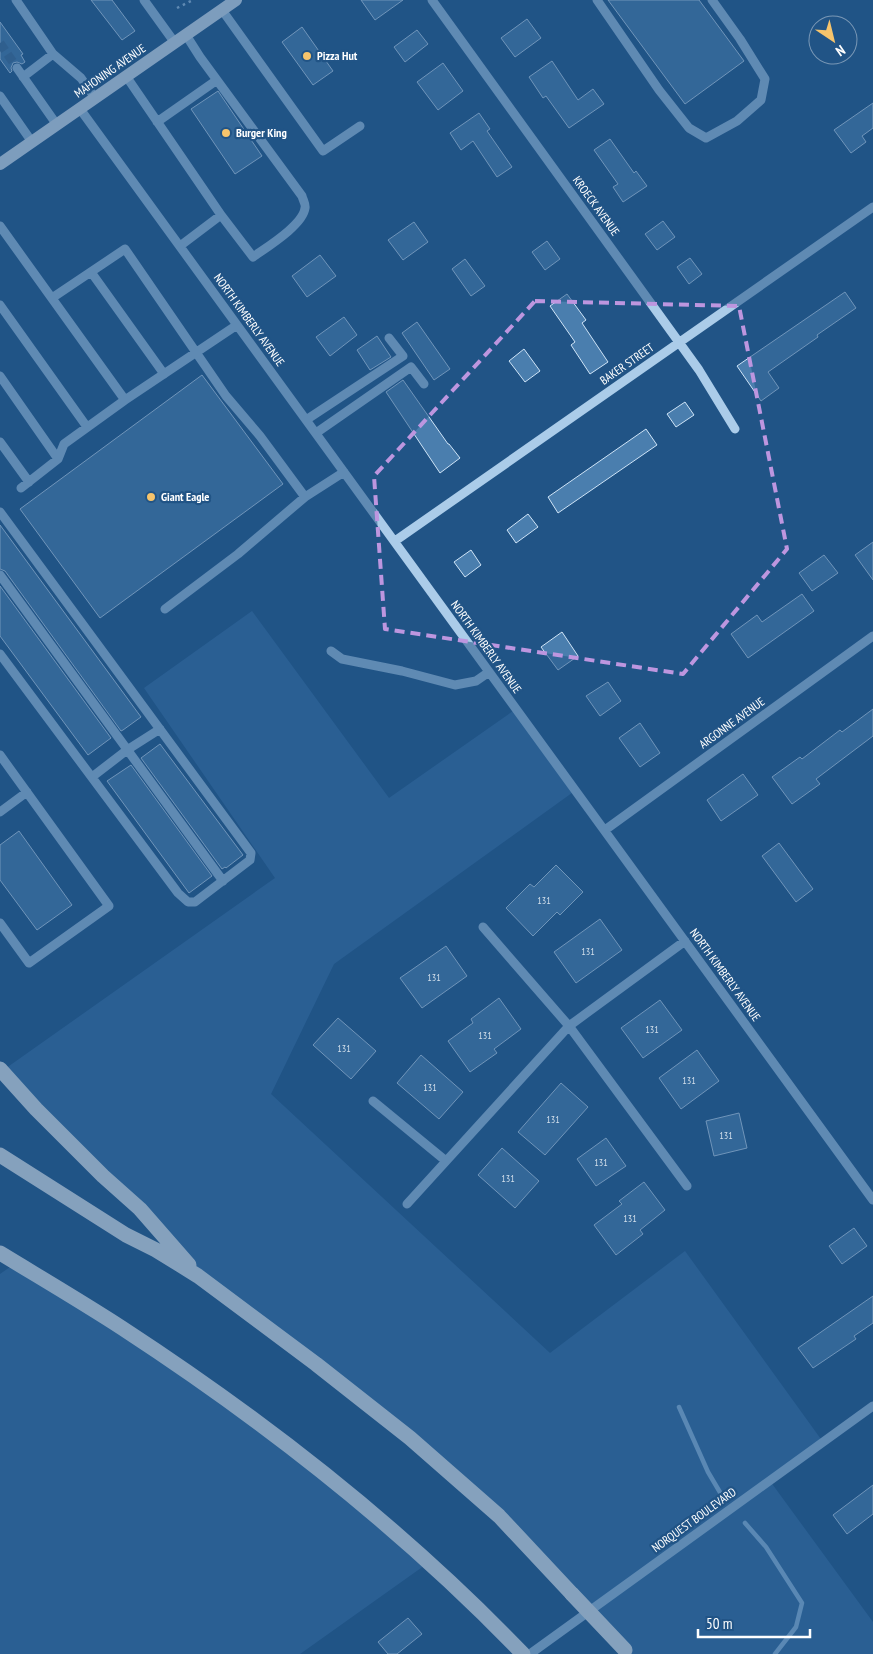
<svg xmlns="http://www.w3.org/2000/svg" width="873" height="1654" font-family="'PT Sans Narrow',sans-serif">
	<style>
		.green { fill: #356ea3 }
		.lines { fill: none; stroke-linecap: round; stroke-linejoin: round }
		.stream { stroke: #9fc7eb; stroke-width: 4.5 }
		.building { fill: #4a7eae; stroke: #cfe4f7 }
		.minor-tunnel { stroke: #426e98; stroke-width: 9; stroke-dasharray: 9 4.5; stroke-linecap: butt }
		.path { stroke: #abcce9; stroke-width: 2.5; stroke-dasharray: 2.5 4; stroke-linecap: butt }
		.minor { stroke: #abcce9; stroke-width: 9 }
		.major { stroke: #eef5fe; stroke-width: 12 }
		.highway { stroke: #fff; stroke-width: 15 }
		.highway-bridge { stroke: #fff; stroke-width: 15 }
		.marked { fill: none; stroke: #bd96df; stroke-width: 4; stroke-dasharray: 10 6; stroke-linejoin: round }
		.poi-dot { fill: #f6c46c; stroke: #215486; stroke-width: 2 }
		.labels { text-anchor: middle; stroke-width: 4.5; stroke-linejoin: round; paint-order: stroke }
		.number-label { font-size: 10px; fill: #d2dfeb }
		.poi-label { font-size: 12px; font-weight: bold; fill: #fff; stroke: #215486; text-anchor: start }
		.street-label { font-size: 12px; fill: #fff; stroke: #215486 }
	</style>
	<rect width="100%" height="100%" fill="#215486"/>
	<path class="green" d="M252 611 389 798 516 709 576 790 334 964 271 1094 550 1353 685 1251 823 1442 770 1481 873 1622V1654H628L499 1516 198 1276 2 1071 275 878 144 688Z
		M16 1263 188 1372 428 1563 300 1654H0V1274Z"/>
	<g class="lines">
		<path class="stream" d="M679 1407 708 1472 721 1494
			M745 1523 766 1547 802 1603 796 1627 775 1654"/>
	</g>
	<path class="building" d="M91 0H112L135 31 122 40Z
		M361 0H403L375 20Z
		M608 0H699L744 61 685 104Z
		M527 19 541 38 515 57 501 38Z
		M0 22 23 54 21 55 25 62 22 64 17 62 13 63 11 68 12 71 10 73 0 59Z
		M302 27 333 71 313 85 282 42Z
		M417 30 428 44 405 62 394 47Z
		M552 61 578 100 593 89 604 104 569 128 546 96 543 98 529 77Z
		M443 63 463 91 438 110 417 82Z
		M218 91 262 156 235 174 191 109Z
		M873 103V128L862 136 866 142 851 153 834 130Z
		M479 113 490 129 487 131 512 167 497 177 473 141 461 150 450 133Z
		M610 139 634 173 636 171 647 186 623 202 613 187 618 184 594 150Z
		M663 221 675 237 657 250 645 234Z
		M414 222 428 242 403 260 388 240Z
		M547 241 560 259 545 270 532 252Z
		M320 255 336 276 307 297 292 276Z
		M690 258 702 274 689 284 677 267Z
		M465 259 485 286 471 296 452 269Z
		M845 292 856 308 817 335 818 337 768 372 779 388 761 401 737 366Z
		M567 294 586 320 582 323 608 362 590 374 571 345 575 342 550 306Z
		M344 317 357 335 330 356 316 337Z
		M417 322 450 369 434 380 402 333Z
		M377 336 391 357 370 370 357 350Z
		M524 349 540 371 525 382 509 361Z
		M202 375 283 484 100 618 20 509Z
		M403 380 448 444H449L460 458 440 473 386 392Z
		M685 402 694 415 676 427 667 414Z
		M646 429 657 445 558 513 548 497Z
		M528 514 538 527 516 543 507 530Z
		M0 525 141 717 123 730 121 731 5 571 0 569Z
		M873 542V580L855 555Z
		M471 550 481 565 465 577 454 562Z
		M824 555 838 573 812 591 799 573Z
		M0 586 111 738 88 755 0 636Z
		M802 594 814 611 748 658 731 634 757 615 762 622Z
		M562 632 578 656 558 670 541 647Z
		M608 682 621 701 600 716 586 696Z
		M873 709V736L816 779 820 784 792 804 772 777 800 757 802 759 840 730 842 732Z
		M640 723 660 753 640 767 619 738Z
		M160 744 243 855 226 868 225 867 222 869 141 758Z
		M131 765 212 876 189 893 107 781Z
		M743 774 758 795 721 821 707 800Z
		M19 831 72 905 37 930 0 880V845Z
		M779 843 813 889 796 902 762 856Z
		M556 865 583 892 560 915 557 912 533 936 506 908 530 884 534 887Z
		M600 919 622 950 576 983 554 952Z
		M446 946 467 976 422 1008 400 978Z
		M499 998 521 1029 494 1049 497 1053 470 1072 448 1041 473 1023 471 1019Z
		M660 1000 682 1030 643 1058 621 1028Z
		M338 1018 376 1051 351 1079 313 1045Z
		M697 1050 719 1081 681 1109 659 1078Z
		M421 1055 463 1092 439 1119 397 1083Z
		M561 1083 588 1107 545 1155 518 1132Z
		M739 1113 747 1148 714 1156 706 1121Z
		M606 1138 626 1166 596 1186 577 1159Z
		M502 1148 539 1181 515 1208 478 1175Z
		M644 1182 665 1210 640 1230 643 1234 616 1255 594 1225 622 1204 619 1201Z
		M854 1228 867 1246 842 1264 829 1246Z
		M873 1296V1323L854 1336 856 1339 813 1368 798 1348Z
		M873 1485V1514L847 1534 833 1515Z
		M408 1618 422 1634 397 1654H388L378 1642Z"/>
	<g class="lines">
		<path class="minor-tunnel" d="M0 43 17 68"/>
		<path class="path" d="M177 8 193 0"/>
		<path class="minor" d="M16 0 53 54 81 78 95 98
			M144 0 175 43
			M432 0 699 370 735 429
			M597 0 659 90 689 128 706 138 737 121 761 100 765 79 740 39 712 0
			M222 10 323 151 360 126
			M17 68 57 125
			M126 76 221 215 253 257C267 247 303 225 305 208 306 205 303 200 302 196L200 57 186 35
			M23 77 53 54
			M0 96 32 142
			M80 109 873 1200
			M157 122 217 80
			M0 226 125 400
			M180 246 221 215
			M91 272 164 374
			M52 298 125 249 226 396 260 436 305 497
			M0 305 87 427
			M0 376 58 459
			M306 420 403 356 389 338
			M316 433 411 367 424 384
			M0 442 29 482
			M21 488 58 459 64 444 125 400 237 325
			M0 512 251 853 250 860 195 902H188L178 893 0 654
			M395 541 873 207
			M0 575 223 881
			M165 609 238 554 305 497 344 472
			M331 651 342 659 402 671 455 685 476 681 489 672
			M0 755 109 906 29 963 0 923
			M92 777 127 750 160 729
			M0 812 27 792
			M605 830 873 636
			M483 927 569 1026 687 1186
			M373 1101 446 1161
			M407 1204 569 1026 685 941
			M530 1654 873 1406"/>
		<path class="major" d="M0 164 236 0"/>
		<path class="highway" d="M0 1069 36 1109 103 1176 140 1209 189 1265
			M0 1155 126 1235 156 1250 198 1276 316 1364 410 1438 499 1516 572 1594
			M0 1253C41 1278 82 1302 122 1328 266 1422 404 1530 523 1654"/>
		<path class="highway-bridge" d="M572 1594 625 1650"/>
	</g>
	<path d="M0 0H873V1654H0ZM535 301 739 306 787 549 683 674 385 629 374 476Z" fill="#215486" fill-opacity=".55" fill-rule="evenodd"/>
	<path class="marked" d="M535 301 739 306 787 549 683 674 385 629 374 476Z"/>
	<g class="poi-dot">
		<circle cx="307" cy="56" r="5"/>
		<circle cx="226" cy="133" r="5"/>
		<circle cx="151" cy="497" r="5"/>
	</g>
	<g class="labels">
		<g class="number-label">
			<text x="544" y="904">131</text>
			<text x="588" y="955">131</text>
			<text x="434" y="981">131</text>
			<text x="652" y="1033">131</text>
			<text x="485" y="1039">131</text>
			<text x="344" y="1052">131</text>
			<text x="689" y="1084">131</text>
			<text x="430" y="1091">131</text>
			<text x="553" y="1123">131</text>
			<text x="726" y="1139">131</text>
			<text x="601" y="1166">131</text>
			<text x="508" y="1182">131</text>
			<text x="630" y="1222">131</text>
		</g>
		<g class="poi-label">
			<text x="317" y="60">Pizza Hut</text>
			<text x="236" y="137">Burger King</text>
			<text x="161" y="501">Giant Eagle</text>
		</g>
		<g class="street-label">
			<text transform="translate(110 71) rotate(-35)" y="4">MAHONING AVENUE</text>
			<text transform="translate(596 206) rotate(54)" y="4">KROECK AVENUE</text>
			<text transform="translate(249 320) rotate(54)" y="4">NORTH KIMBERLY AVENUE</text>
			<text transform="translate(627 364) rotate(-35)" y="4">BAKER STREET</text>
			<text transform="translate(486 647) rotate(54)" y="4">NORTH KIMBERLY AVENUE</text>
			<text transform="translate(732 723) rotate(-36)" y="4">ARGONNE AVENUE</text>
			<text transform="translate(725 975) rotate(54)" y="4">NORTH KIMBERLY AVENUE</text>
			<text transform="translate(694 1520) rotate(-36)" y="4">NORQUEST BOULEVARD</text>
		</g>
	</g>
	<g transform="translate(833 40) rotate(145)"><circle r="24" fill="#215486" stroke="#7a98b6"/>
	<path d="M0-4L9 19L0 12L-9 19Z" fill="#f6c46c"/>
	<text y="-8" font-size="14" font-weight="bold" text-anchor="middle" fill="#ffffff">N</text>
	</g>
	<path d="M698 1629v8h112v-8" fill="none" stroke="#ffffff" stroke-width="2.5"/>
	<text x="706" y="1629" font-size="15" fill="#ffffff" stroke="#215486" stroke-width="4" paint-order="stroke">50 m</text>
</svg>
